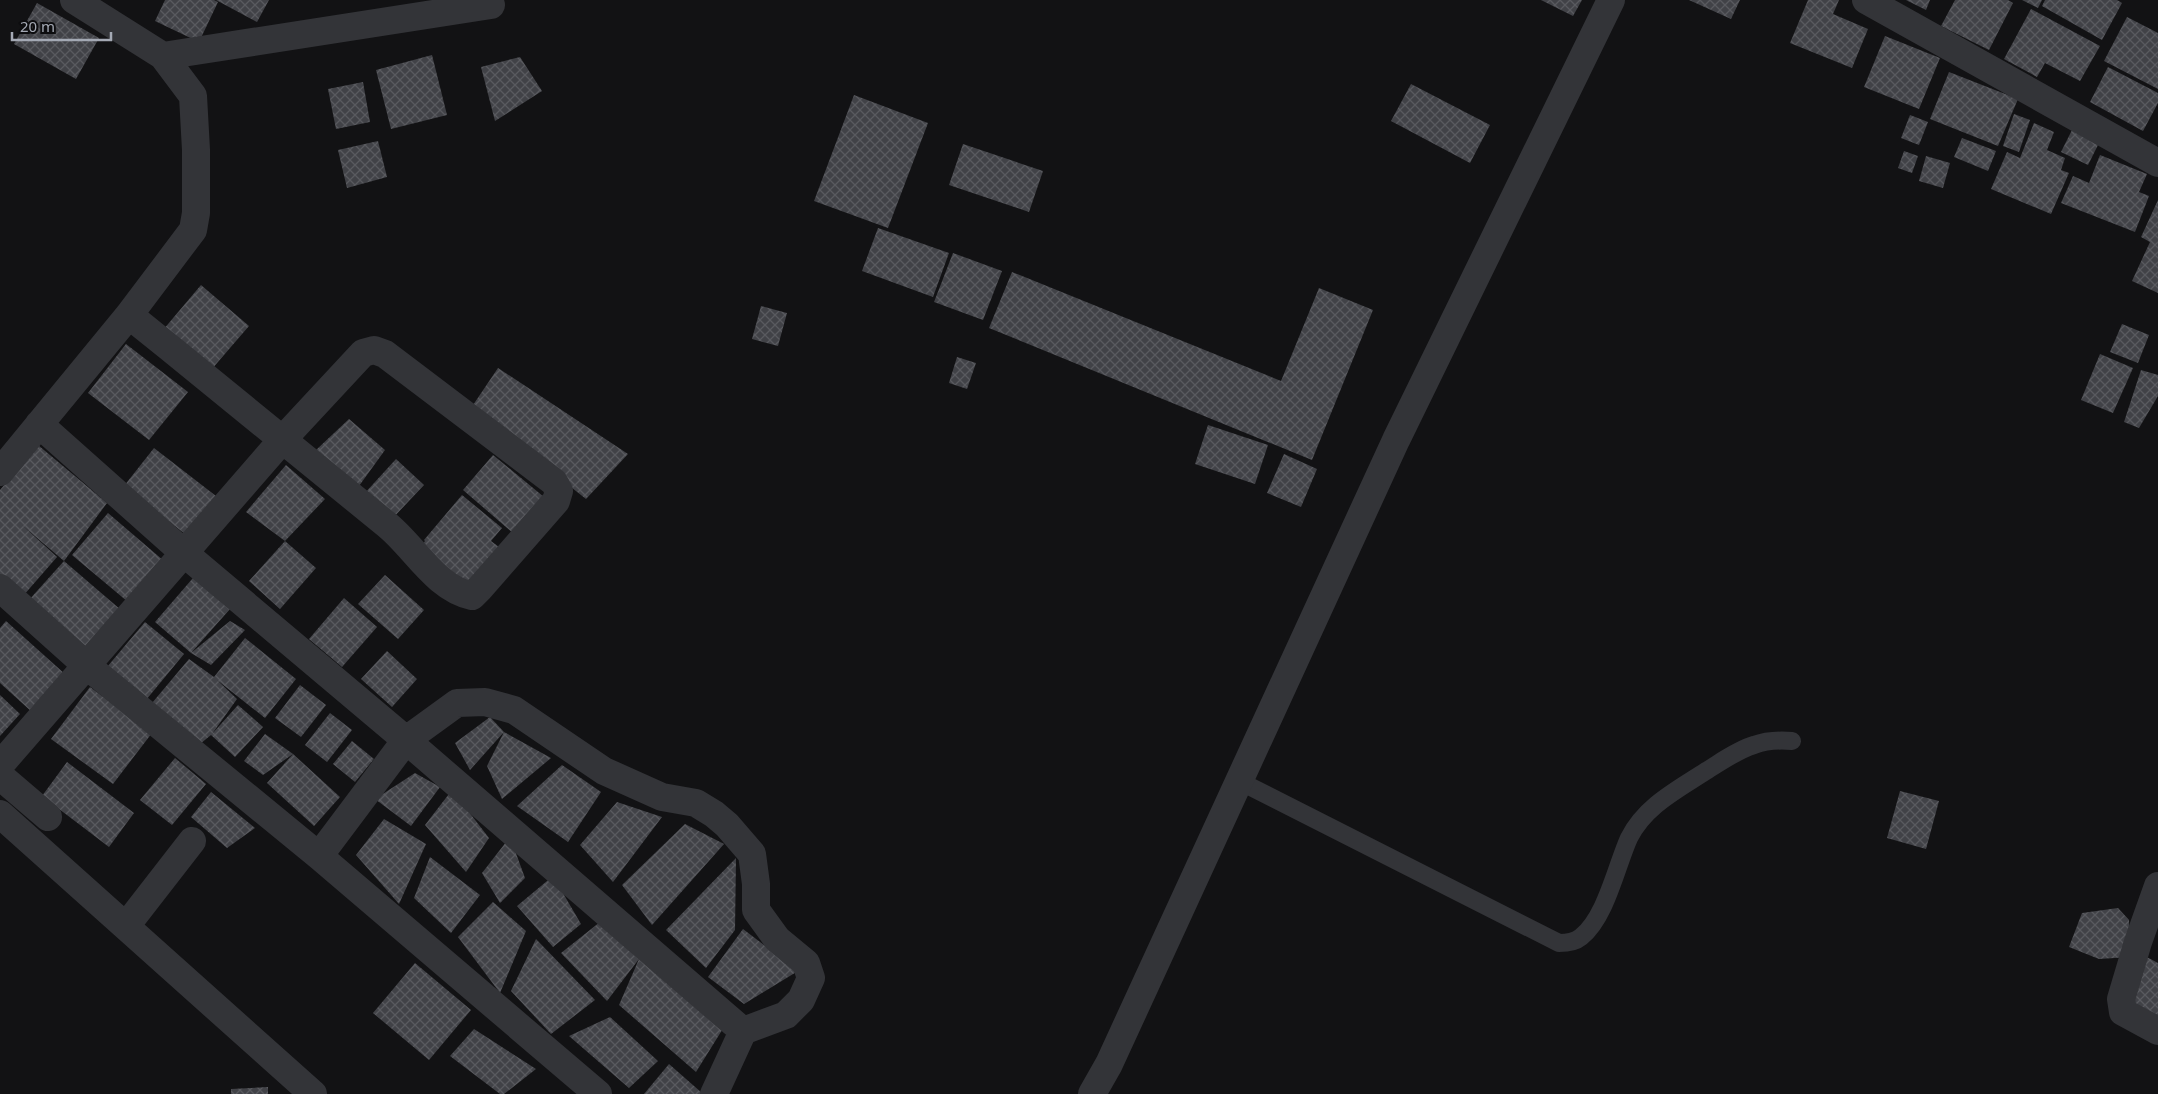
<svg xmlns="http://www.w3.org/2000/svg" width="2158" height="1094" font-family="'Noto Sans',sans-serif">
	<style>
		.building { fill: url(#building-cross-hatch) }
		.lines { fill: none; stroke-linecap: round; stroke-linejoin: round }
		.service { stroke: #333438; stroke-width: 18 }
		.minor { stroke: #333438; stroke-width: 28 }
	</style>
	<defs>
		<pattern id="building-cross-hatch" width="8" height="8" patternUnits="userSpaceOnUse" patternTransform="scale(1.25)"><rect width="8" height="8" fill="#414247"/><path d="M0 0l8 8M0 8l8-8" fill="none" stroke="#595a5f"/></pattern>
	</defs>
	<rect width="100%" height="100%" fill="#121214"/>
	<path class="building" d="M165 0H214L218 2 199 42 155 21Z
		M216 0H269L257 22Z
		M1541 0H1582L1573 16Z
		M1689 0H1740L1731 19Z
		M1808 0H1839L1833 14 1868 29 1852 68 1790 43Z
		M1906 0H1930L1926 10Z
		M1955 0H2008L2013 3 1989 50 1941 26Z
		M2022 0H2042L2038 8Z
		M2045 0H2117L2122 3 2102 40 2042 6Z
		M37 3 99 38 76 79 14 44Z
		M2031 9 2100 46 2080 81 2045 63 2037 77 2004 59Z
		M2127 17 2158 33V89L2104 61Z
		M1885 36 1940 58 1919 109 1864 87Z
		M432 55 447 115 391 129 376 70Z
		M520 57 542 91 495 121 481 67Z
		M2108 67 2158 93V103L2143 131 2090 102Z
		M1949 72 2018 99 1998 146 1930 119Z
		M363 82 370 122 336 129 328 89Z
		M1411 84 1490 125 1470 163 1391 121Z
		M854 95 928 123 888 228 814 201Z
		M2014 114 2030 120 2019 152 2003 146Z
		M1910 115 1928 122 1919 145 1901 138Z
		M2034 123 2054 132 2047 150 2065 158 2061 170 2069 173 2051 214 1991 189 2007 152 2020 158Z
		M2073 128 2100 141 2088 165 2061 152Z
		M1962 138 1996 151 1988 171 1954 157Z
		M378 141 387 177 347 188 338 150Z
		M963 144 1043 171 1029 212 949 185Z
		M1904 151 1918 156 1912 173 1898 168Z
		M2100 155 2147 174 2139 192 2149 196 2135 232 2061 203 2073 176 2089 183Z
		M1926 156 1950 163 1943 188 1919 181Z
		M2158 200V293L2132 281 2150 242 2141 237Z
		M878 228 949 253 933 297 862 271Z
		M953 253 1002 271 983 320 934 302Z
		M1012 272 1281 381 1319 288 1373 310 1312 460 989 328Z
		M201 285 249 326 211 370 163 330Z
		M761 306 787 313 778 346 752 339Z
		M2122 324 2149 335 2138 363 2110 352Z
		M126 344 188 392 149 440 88 393Z
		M2100 354 2133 368 2113 413 2081 400Z
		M957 357 976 363 967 389 949 383Z
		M498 368 628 454 586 499 471 408Z
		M2141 370 2158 375V396L2139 428 2124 422Z
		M349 419 385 450 359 486 316 450Z
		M1208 425 1268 445 1255 484 1195 464Z
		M38 445 107 503 64 561 121 610 86 651 28 601 64 561 22 525 57 557 23 596 0 576V490Z
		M154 448 216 496 185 534 124 486Z
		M1284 454 1317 469 1301 507 1267 493Z
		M493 455 544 497 513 533 463 490Z
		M396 459 424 485 391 520 364 494Z
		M286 465 325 499 285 541 246 512Z
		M462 495 502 528 491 541 503 550 471 590 419 549 425 541 424 540Z
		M108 513 164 561 128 602 72 555Z
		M285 541 316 568 280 609 249 581Z
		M385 575 424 610 398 639 358 604Z
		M193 578 230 609 191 653 155 622Z
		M344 598 377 627 342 667 309 639Z
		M6 621 66 675 32 712 0 683V628Z
		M230 621 245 630 211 665 191 653Z
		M145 622 184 654 146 700 107 667Z
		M245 638 296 679 265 718 217 680 237 699 212 734 238 705 263 727 235 757 211 735 200 744 152 703 189 659 214 677Z
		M387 651 417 679 392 707 361 679Z
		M300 685 326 705 301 737 275 718Z
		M90 687 152 733 113 784 51 739Z
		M0 695 20 714 0 736Z
		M330 713 352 730 327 762 305 745Z
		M490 717 504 732 470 770 455 743Z
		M504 732 551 758 502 799 487 766Z
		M265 734 293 754 340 797 314 826 267 783 293 754 263 775 244 761Z
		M352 741 374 759 355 782 333 764Z
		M175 758 206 784 172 825 140 800Z
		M67 762 134 813 109 847 42 796Z
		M562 765 601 792 568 842 517 806Z
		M415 773 440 787 411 826 375 799Z
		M452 790 489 838 466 872 425 825Z
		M1900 791 1939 801 1926 849 1887 838Z
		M211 792 255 828 227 848 191 817Z
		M617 802 662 817 613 882 580 845Z
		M384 819 426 844 399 904 356 855Z
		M685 824 724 844 652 925 622 885Z
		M510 837 525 878 500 903 482 873Z
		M430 857 480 895 451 933 414 898Z
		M736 858 735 930 706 968 666 930Z
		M553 876 581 924 553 947 517 906Z
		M493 902 526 931 500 993 458 937Z
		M2118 908 2129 920 2130 957 2099 959 2069 947 2082 913Z
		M600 922 724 1027 696 1072 619 1005 639 959 607 1001 561 953Z
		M743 929 798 971 744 1004 708 977Z
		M536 939 595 1000 551 1034 511 991Z
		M2141 954 2158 963V1023L2128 1004Z
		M415 963 471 1010 429 1060 373 1013Z
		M610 1017 658 1061 629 1088 569 1036Z
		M474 1029 536 1069 504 1094H500L450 1056Z
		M669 1064 702 1093 701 1094H644Z
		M268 1087V1094H231V1089Z"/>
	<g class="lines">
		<path class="service" d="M1239 781 1559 943C1566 943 1575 942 1581 937 1606 917 1616 867 1629 838 1645 806 1677 790 1706 771 1721 762 1737 750 1754 745 1765 741 1780 740 1792 741"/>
		<path class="minor" d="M1866 0 2158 163
			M163 56 491 5
			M39 424 184 553 406 740 743 1031
			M0 472 129 315 193 230 196 213V150L193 96 163 56 74 0
			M0 588 86 665 319 856 598 1094
			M0 765 283 439 363 353 374 350 385 354 554 482 559 491 556 501 480 588 472 596C435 588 414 546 386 524 300 454 215 384 129 315
			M0 776 48 817
			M0 814 313 1094
			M319 856 406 740 457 703 485 702 514 710 604 771 662 797 696 803 714 814 727 825 752 854 756 884V910L777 939 806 963 811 978 801 1000 786 1015 743 1031 714 1094
			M2158 886 2138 942 2121 999 2123 1012 2158 1031
			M126 926 192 841
			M1092 1094 1109 1064 1396 440 1611 0"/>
	</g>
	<path d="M12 32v8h99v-8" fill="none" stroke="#a4a9b4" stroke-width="2.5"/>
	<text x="20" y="32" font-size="15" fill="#a4a9b4" stroke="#0d0d0f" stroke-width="4" paint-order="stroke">20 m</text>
</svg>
